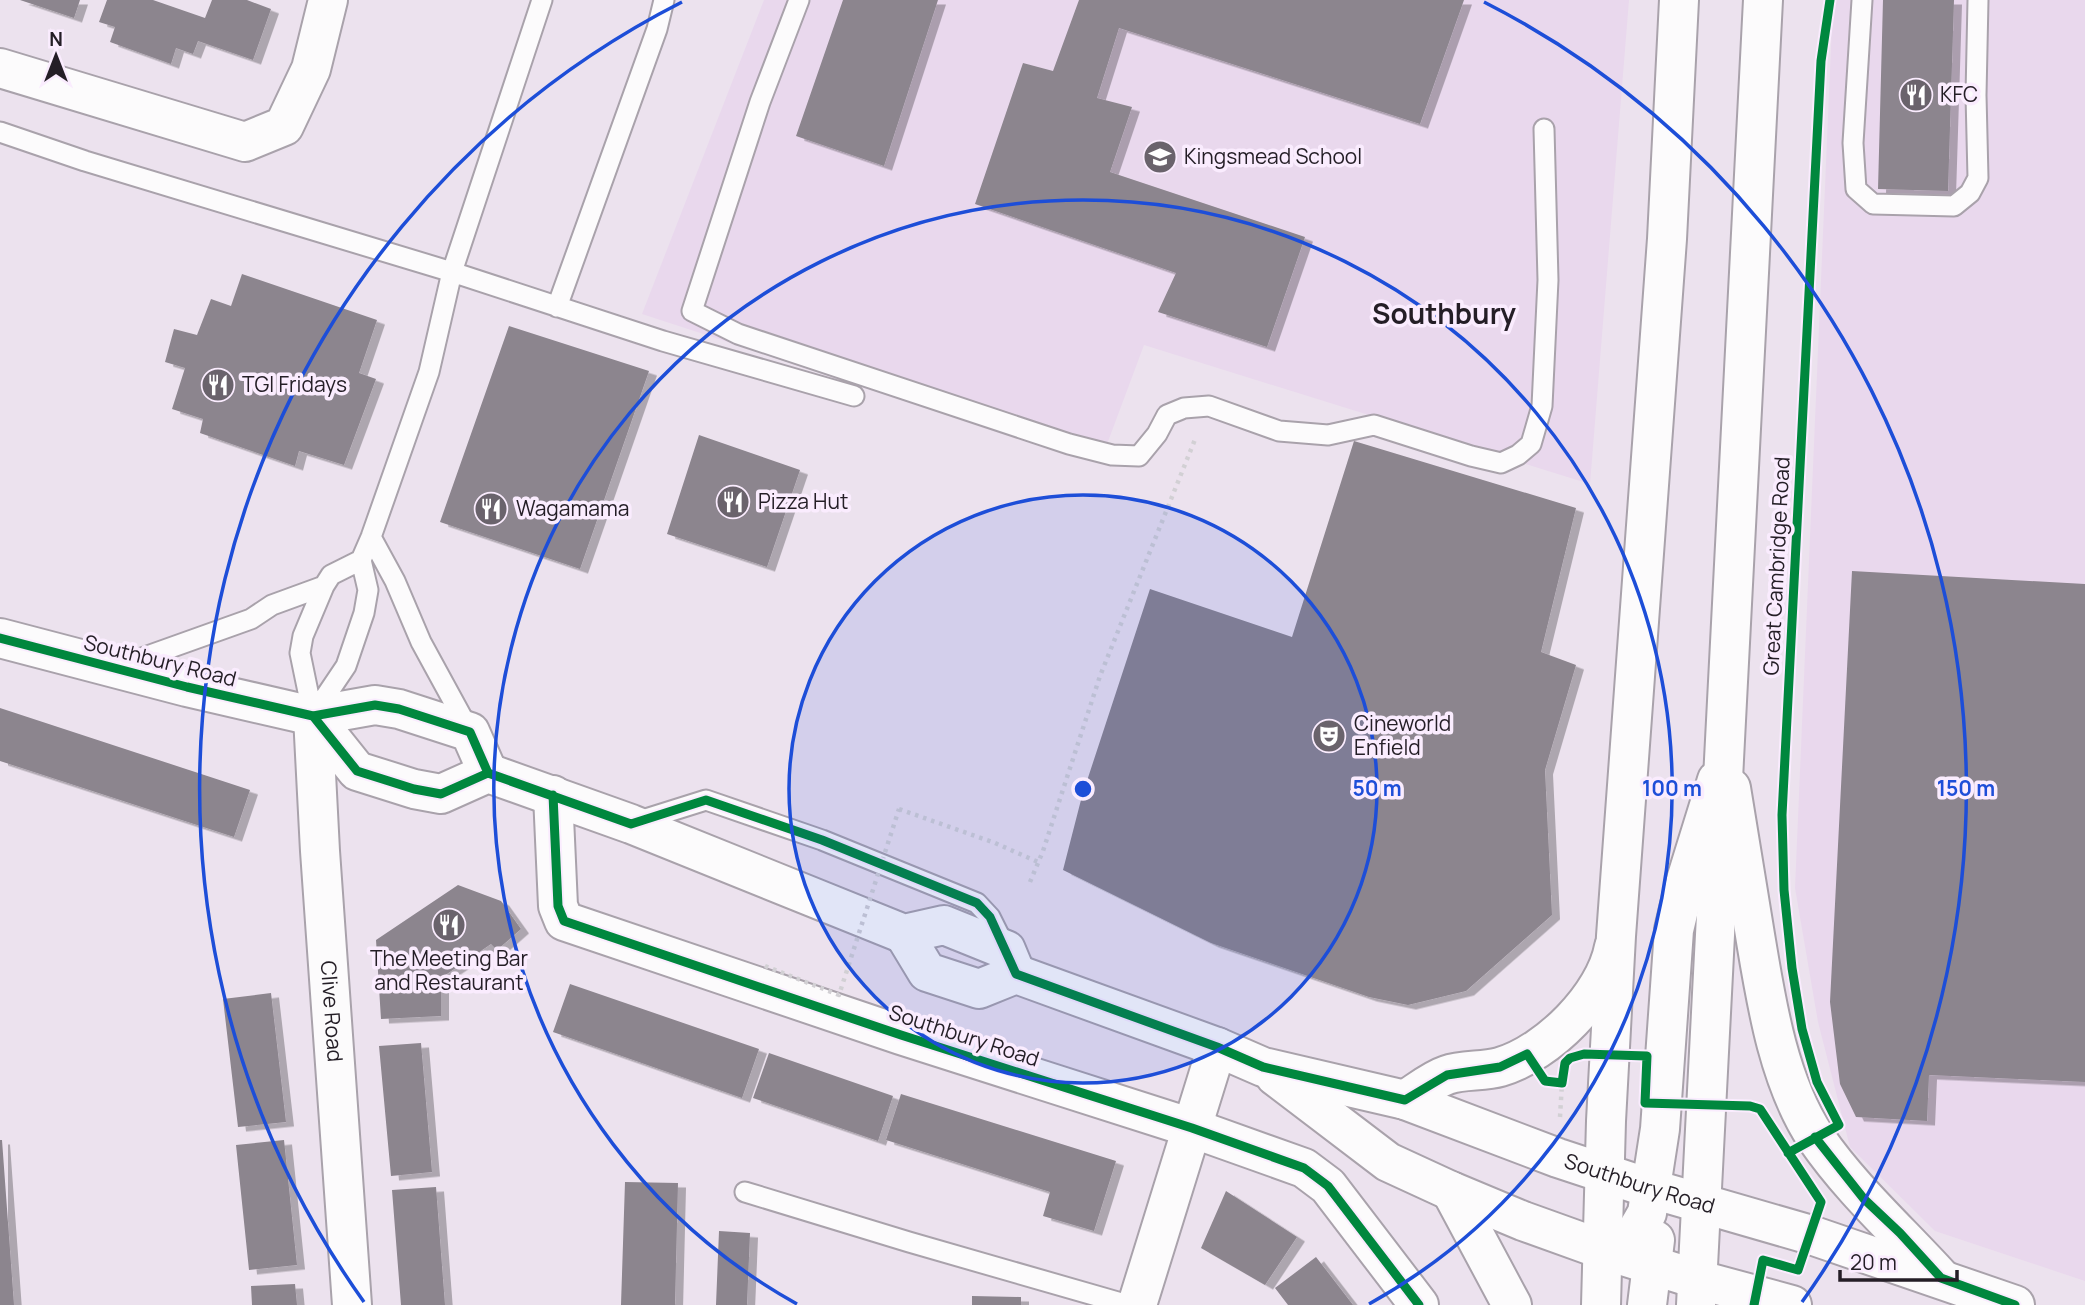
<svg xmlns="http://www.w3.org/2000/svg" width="2085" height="1305" font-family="Manrope,sans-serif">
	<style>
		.built { fill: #e9d8ed }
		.building { fill: #8c858e; filter: url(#shadow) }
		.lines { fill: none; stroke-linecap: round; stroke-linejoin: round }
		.lane-casing { stroke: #a9a2ab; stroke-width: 23 }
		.street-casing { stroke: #a9a2ab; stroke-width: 42 }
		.primary-casing { stroke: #a9a2ab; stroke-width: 42 }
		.highway-casing { stroke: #a9a2ab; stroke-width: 42 }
		.path { stroke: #d2d0d4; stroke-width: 4.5; stroke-dasharray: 3.5 5; stroke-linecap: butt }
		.lane { stroke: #fcfbfc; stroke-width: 19 }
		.street { stroke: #fcfbfc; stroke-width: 38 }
		.primary { stroke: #fcfbfc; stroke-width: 38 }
		.highway { stroke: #fcfbfc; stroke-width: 38 }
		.path-bridge { stroke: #d2d0d4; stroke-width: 4.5; stroke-dasharray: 3.5 5; stroke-linecap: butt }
		.cycleway-casing { stroke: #faecfe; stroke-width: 13 }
		.cycleway { stroke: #00873e; stroke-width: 9 }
		.ring { fill: none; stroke: #1d4ed8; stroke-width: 3.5 }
		.labels { text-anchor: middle; stroke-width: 7; stroke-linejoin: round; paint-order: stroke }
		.poi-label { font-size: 21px; fill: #241e26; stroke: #faecfe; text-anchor: start }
		.street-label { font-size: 21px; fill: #241e26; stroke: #faecfe }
		.district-label { font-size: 28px; font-weight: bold; fill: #241e26; stroke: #faecfe }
		.centre { fill: #1d4ed8; stroke: #faecfe; stroke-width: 3.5 }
		.ring-label { font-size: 21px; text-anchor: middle; font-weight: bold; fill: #1d4ed8; stroke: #faecfe; stroke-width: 7; stroke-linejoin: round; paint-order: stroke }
	</style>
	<defs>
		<filter id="shadow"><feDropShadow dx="8" dy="4.5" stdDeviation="0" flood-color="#0004"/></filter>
	</defs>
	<rect width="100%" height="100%" fill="#ece2ee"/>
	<path class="built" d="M764 0H1629L1590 484 1144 345 1100 463 642 314Z
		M1833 0H2085V1281L1935 1231 1850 1147 1818 1022 1795 888Z"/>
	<path class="building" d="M20 0H80L74 18Z
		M107 0H153L205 18 212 0H247L271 9 253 60 198 41 193 54 176 48 171 64 110 42 115 27 99 22Z
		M843 0H938L884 166 796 136Z
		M1079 0H1464L1420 124 1119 28 1097 98 1132 107 1110 172 1305 237 1267 347 1158 312 1176 273 975 204 1023 63 1053 71Z
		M1883 0H1954L1948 191 1878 189Z
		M242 274 377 320 359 373 376 379 344 465 299 451 295 466 200 433 203 419 172 409 185 368 165 362 174 329 197 335 211 299 231 306Z
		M509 326 649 371 580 569 440 522Z
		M699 435 800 470 767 567 667 534Z
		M1354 441 1576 508 1541 652 1576 665 1545 770 1552 915 1466 991 1408 1005 1369 997 1211 943 1063 870 1082 796 1150 589 1292 637Z
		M1852 571 2085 584V1082L1929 1075 1927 1121 1856 1117 1840 1084 1830 1002Z
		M0 708 250 790 234 837 0 761Z
		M458 885 501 901 521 929 497 950 491 944 441 978V1016L381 1019 376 940Z
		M570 984 759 1049 742 1098 553 1032Z
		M271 993 286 1122 238 1127 223 999Z
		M421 1043 432 1172 391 1176 379 1046Z
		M769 1053 893 1096 878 1141 753 1098Z
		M901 1094 1116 1161 1094 1231 1043 1216 1050 1192 886 1140Z
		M0 1140H2L14 1305H0Z
		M284 1140 297 1265 249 1270 236 1145Z
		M625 1182 678 1183 675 1305H621Z
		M436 1187 445 1305H401L392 1190Z
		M1226 1191 1297 1237 1265 1285 1201 1248Z
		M719 1231 750 1233 747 1305H716Z
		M1316 1257 1353 1305H1288L1275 1288Z
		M295 1284 297 1305H252L251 1286Z
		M972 1296 1021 1297V1305H972Z"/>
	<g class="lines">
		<defs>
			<path id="lane" d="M799 0 760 102 692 311 738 334 1069 444 1112 455 1139 456 1157 434 1167 415 1184 408 1209 406 1279 431 1328 435 1374 425 1471 456 1501 463 1518 455 1531 444 1542 406 1548 280 1544 129
				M1862 0 1853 143 1856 189 1873 204 1954 206 1970 193 1978 178 1976 95 1978 0
				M0 132 85 161 452 272 663 341 854 396
				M557 307 657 29 664 0
				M371 537 395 581 421 642 469 730
				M125 664 251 619 272 605 324 586 331 575 361 560
				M313 715 346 666 364 613 368 590 361 560 371 537 429 372 452 272 542 0
				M313 716 300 653 303 636 324 586
				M636 822 706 800 822 840 977 903 990 917 1004 945
				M745 1192 909 1242 1128 1305"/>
			<g id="street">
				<path d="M0 68 245 142 284 126 311 69 328 0"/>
				<path id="s1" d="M313 716 320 851 352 1305"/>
				<path d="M553 795 558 906 564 921 901 1035 1192 1128 1304 1168 1328 1186 1419 1305"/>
				<path d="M1137 1305 1217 1047"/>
			</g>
			<g id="primary">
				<path d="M0 638 187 687 313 716 375 705 399 709 470 732 488 773"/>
				<path d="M313 716 357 771 414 789 441 794 488 773 631 824 904 934 944 925 1006 950 1016 974"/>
				<path d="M1731 788C1739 837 1747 886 1755 935 1766 1001 1778 1081 1816 1138 1851 1189 1898 1231 1940 1277"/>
				<path id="s2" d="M904 934 927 972 979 989 1016 974 1217 1047 1263 1067 1405 1100 1558 1158 1652 1189 1811 1235 2015 1305"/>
				<path d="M1275 1076 1388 1162 1451 1191 1523 1221 1601 1249 1696 1279 1792 1305"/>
				<path d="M1405 1100C1418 1092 1432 1080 1447 1075 1463 1069 1483 1072 1500 1067 1548 1053 1605 996 1614 947"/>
				<path d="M1451 1191 1512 1305"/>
				<path d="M1601 1249 1619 1245 1636 1232 1647 1213 1660 1129 1674 930 1686 880 1717 780"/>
				<path d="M1647 1305 1655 1240"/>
			</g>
			<path id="highway" d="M1601 1305 1606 1121 1616 936 1667 239 1679 0
				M1696 1305 1763 0"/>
		</defs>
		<use href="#lane" class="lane-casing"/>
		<use href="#street" class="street-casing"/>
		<use href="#primary" class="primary-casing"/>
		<use href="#highway" class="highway-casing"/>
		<path class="path" d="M899 809 995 843 1038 862
			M1030 882 1043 851 1100 676 1196 437
			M1560 1117 1562 1083"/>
		<use href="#lane" class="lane"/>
		<use href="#street" class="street"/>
		<use href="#primary" class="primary"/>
		<use href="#highway" class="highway"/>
		<path class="path-bridge" d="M765 966 839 995 899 809"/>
		<defs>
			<path id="cycleway" d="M0 638 187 687 313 716 375 705 399 709 470 732 488 773
				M313 716 357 771 414 789 441 794 488 773 631 824 706 800 822 840 977 903 990 917 1016 974 1217 1047 1263 1067 1405 1100 1447 1075 1500 1067 1527 1054 1545 1081 1562 1083 1565 1063 1570 1058 1584 1054 1647 1056 1645 1103 1750 1106 1760 1109 1821 1202 1798 1270 1763 1260 1754 1305
				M553 795 558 906 564 921 901 1035 1192 1128 1304 1168 1328 1186 1419 1305
				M1815 1137 1864 1199 1900 1233 1941 1278 2015 1305
				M1788 1153 1839 1125 1817 1082 1802 1029 1792 968 1784 890 1782 815 1821 61 1830 0"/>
		</defs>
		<use href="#cycleway" class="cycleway-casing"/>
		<use href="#cycleway" class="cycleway"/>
	</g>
	<circle cx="1083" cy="789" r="294" fill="#1d4ed8" fill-opacity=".12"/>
	<g class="ring">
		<circle cx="1083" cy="789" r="294"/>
		<path d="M797 1304A589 589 0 1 1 1369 1304"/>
		<path d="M364 1302A883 883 0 0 1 682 2M1484 2A883 883 0 0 1 1802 1302"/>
	</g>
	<defs>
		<symbol id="restaurant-disc" viewBox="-11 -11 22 22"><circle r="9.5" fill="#6a636c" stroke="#faecfe"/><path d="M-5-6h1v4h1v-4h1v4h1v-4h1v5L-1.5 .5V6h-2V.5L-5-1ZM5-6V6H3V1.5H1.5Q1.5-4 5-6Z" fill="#fff"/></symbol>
		<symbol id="school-disc" viewBox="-11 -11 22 22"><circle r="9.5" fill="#6a636c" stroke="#faecfe"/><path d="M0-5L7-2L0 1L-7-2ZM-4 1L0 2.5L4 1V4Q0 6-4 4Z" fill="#fff"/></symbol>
		<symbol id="theatre-disc" viewBox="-11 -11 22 22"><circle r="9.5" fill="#6a636c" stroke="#faecfe"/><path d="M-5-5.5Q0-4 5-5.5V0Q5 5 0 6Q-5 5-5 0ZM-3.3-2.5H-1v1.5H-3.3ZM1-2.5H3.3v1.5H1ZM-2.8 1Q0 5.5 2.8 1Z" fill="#fff"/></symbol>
	</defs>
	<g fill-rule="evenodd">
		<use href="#restaurant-disc" x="1897" y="76" width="38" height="38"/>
		<use href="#school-disc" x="1141" y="138" width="38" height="38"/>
		<use href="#restaurant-disc" x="199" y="366" width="38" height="38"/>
		<use href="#restaurant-disc" x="714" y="483" width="38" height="38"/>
		<use href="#restaurant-disc" x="472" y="490" width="38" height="38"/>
		<use href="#theatre-disc" x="1310" y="717" width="38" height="38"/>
		<use href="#restaurant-disc" x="430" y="906" width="38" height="38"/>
	</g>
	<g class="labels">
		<g class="poi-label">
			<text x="1940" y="102">KFC</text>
			<text x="1184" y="164">Kingsmead School</text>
			<text x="242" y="392">TGI Fridays</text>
			<text x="758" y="509">Pizza Hut</text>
			<text x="516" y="516">Wagamama</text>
			<text x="1354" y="731">Cineworld<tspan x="1354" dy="24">Enfield</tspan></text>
			<text x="449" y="966" text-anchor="middle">The Meeting Bar<tspan x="449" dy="24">and Restaurant</tspan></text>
		</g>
		<g class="street-label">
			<text transform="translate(1777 566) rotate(-87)" y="7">Great Cambridge Road</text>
			<text transform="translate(160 661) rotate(14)" y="7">Southbury Road</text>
			<text dy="7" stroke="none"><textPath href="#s1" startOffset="296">Clive Road</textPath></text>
			<text transform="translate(964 1036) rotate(18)" y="7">Southbury Road</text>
			<text dy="7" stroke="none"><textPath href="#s2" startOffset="798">Southbury Road</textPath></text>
		</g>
		<g class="district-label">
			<text x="1444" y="324">Southbury</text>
		</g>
	</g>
	<circle cx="1083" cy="789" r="10" class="centre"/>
	<g class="ring-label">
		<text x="1377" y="796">50 m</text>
		<text x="1672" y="796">100 m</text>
		<text x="1966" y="796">150 m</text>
	</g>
	<g transform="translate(56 56)" stroke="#faecfe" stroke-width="5" paint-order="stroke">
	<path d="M0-5L12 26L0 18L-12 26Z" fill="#241e26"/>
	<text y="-10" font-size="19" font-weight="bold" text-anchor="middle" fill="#241e26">N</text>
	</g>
	<path d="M1840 1270v10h117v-10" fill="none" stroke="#241e26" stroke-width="3.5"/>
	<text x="1850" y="1270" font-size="21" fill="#241e26" stroke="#faecfe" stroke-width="5" paint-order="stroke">20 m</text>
</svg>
